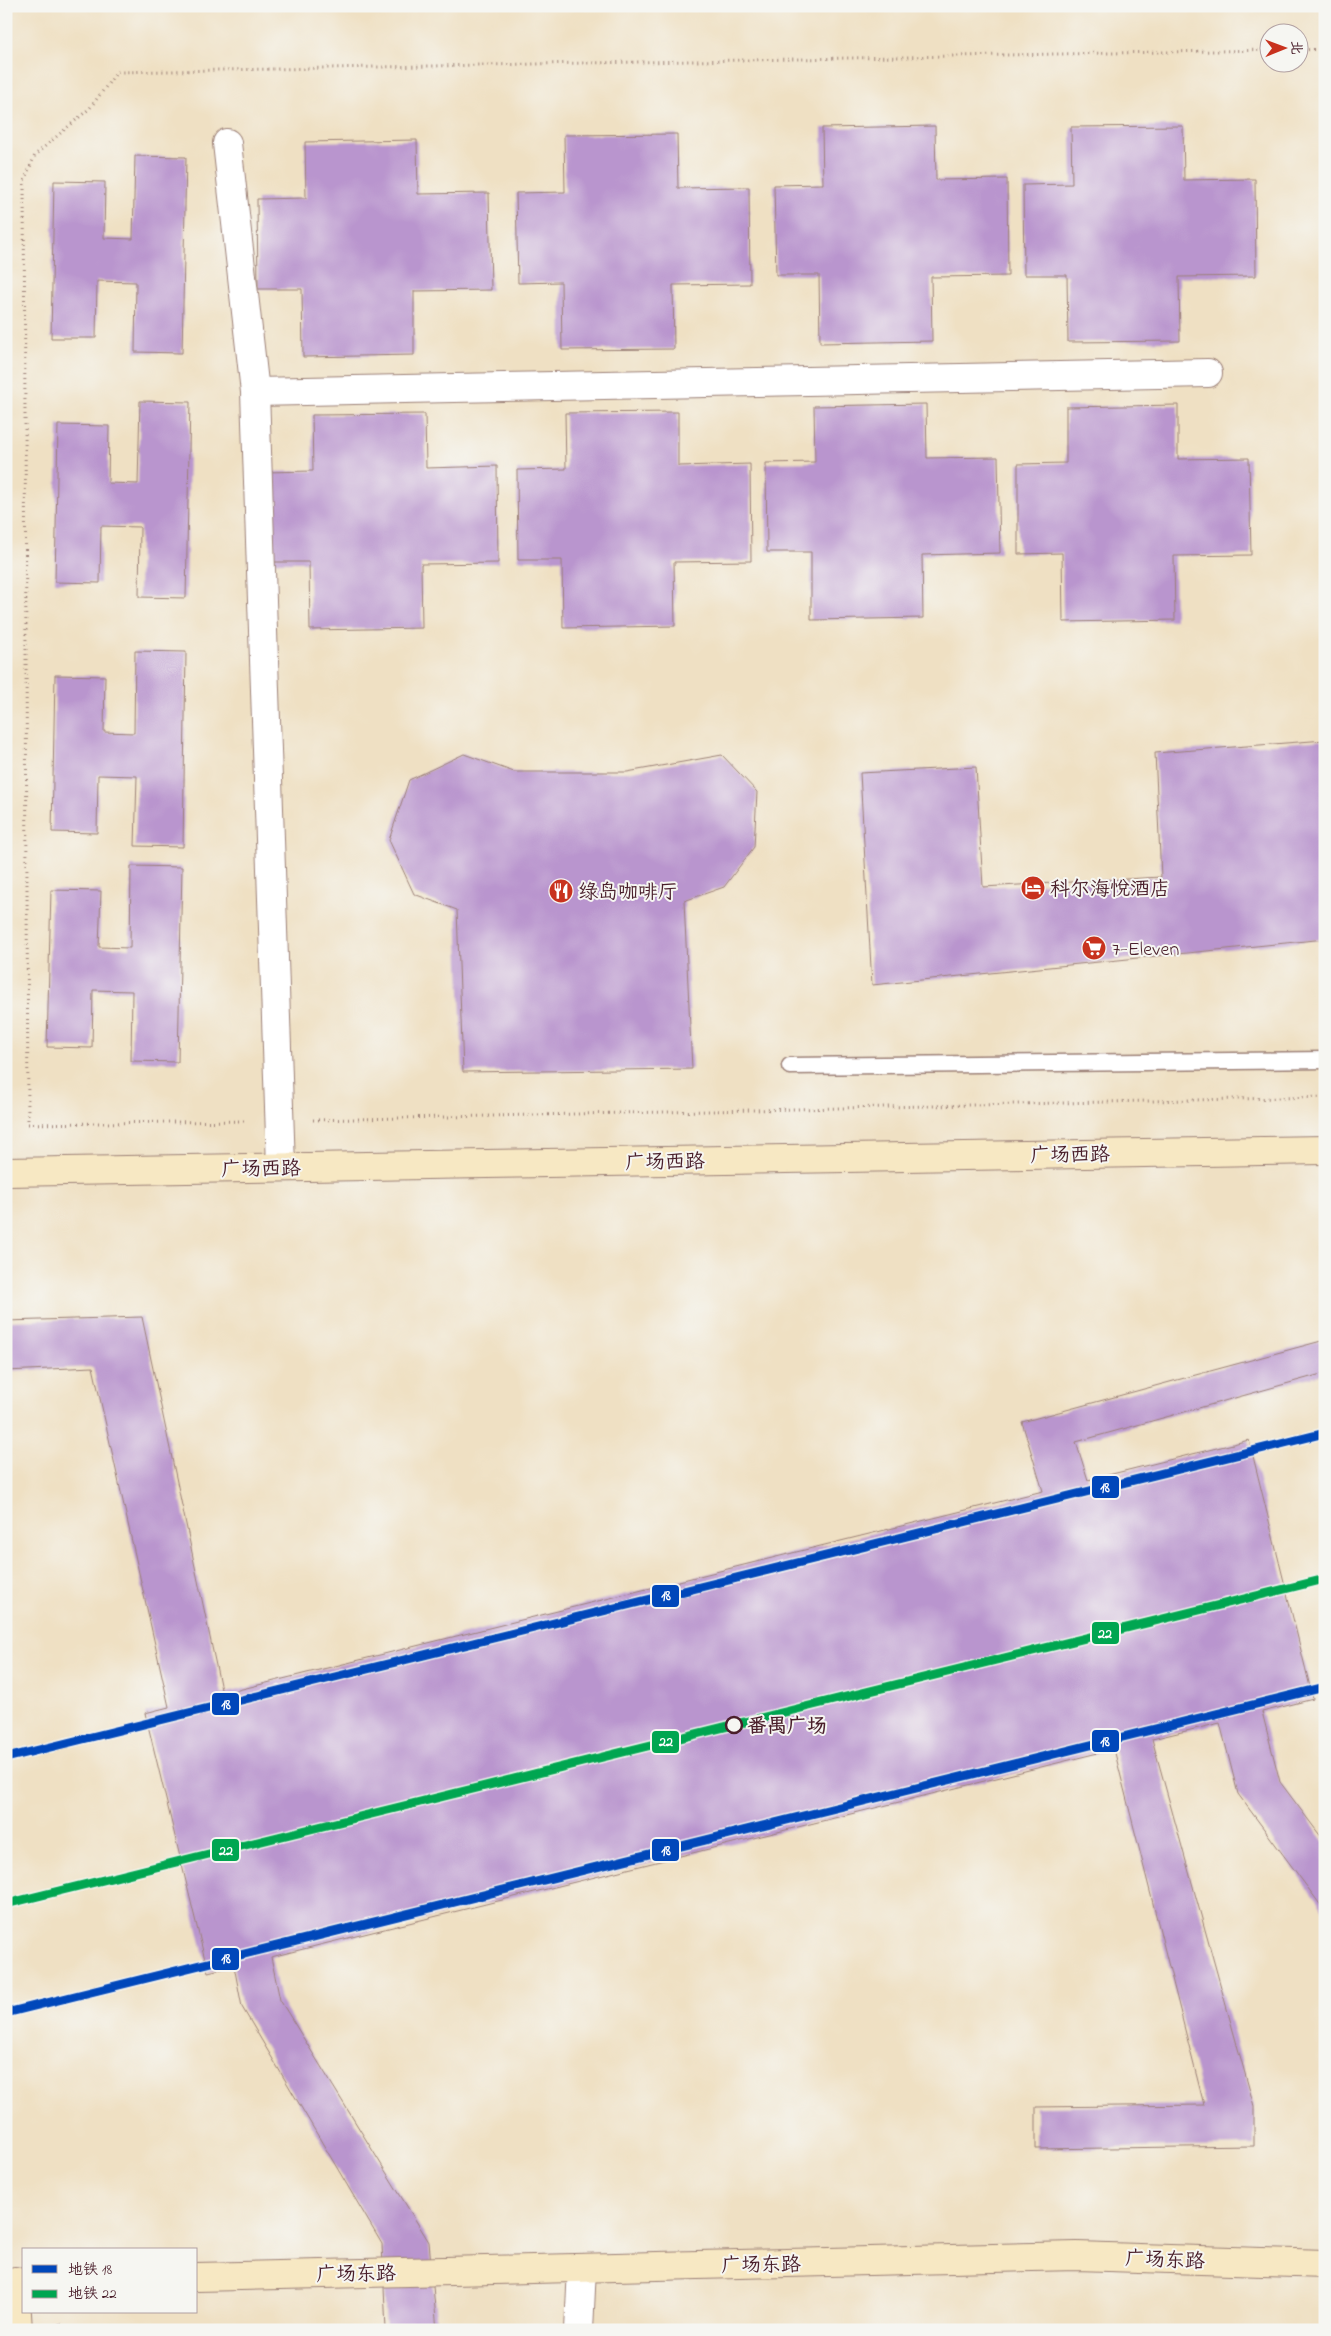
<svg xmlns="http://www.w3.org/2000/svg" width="1331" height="2336" font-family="'Indie Flower','LXGW WenKai TC',sans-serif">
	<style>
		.building { fill: #b995ce }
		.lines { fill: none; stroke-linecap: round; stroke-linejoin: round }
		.lane-casing { stroke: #9c8077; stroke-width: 19 }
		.street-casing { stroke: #9c8077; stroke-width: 30 }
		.secondary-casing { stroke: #9c8077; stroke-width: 30 }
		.path { stroke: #9c8077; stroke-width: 3; stroke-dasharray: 1 4; stroke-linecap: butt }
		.lane { stroke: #fff; stroke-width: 16 }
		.street { stroke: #fff; stroke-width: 28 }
		.secondary { stroke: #f7e8c3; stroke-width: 28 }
		.metro-1-casing { stroke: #f6f6f2; stroke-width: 12 }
		.metro-2-casing { stroke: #f6f6f2; stroke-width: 12 }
		.metro-1 { stroke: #0047ba; stroke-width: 9 }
		.metro-2 { stroke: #00a651; stroke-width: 9 }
		.stop-dot { fill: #f6f6f2; stroke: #4a1f2b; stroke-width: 2.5 }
		.labels { text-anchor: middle; stroke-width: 4; stroke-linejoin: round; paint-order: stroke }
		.poi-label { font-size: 20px; fill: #4a1f2b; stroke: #f6f6f2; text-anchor: start }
		.street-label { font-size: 20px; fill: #4a1f2b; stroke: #f6f6f2 }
		.stop-label { font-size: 20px; font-weight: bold; fill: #4a1f2b; stroke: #f6f6f2; text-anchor: start }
		.line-badge { stroke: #f6f6f2; stroke-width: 2 }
		.badge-label { font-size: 14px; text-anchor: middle; font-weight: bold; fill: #fff }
	</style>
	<rect width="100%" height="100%" fill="#f6f6f2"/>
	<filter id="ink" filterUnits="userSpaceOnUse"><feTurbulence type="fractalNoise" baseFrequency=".02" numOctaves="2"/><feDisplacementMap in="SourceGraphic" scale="10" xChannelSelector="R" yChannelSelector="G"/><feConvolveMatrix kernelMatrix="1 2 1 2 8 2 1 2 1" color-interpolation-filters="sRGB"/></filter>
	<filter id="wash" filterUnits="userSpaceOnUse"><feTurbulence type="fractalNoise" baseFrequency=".0096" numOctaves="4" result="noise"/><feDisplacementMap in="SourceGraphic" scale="20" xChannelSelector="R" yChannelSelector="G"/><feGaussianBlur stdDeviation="1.12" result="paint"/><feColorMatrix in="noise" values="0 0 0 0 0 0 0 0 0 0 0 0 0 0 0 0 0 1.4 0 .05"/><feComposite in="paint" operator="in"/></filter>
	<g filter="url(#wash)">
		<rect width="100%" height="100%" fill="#efe0c3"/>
		<g id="blocks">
			<path class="building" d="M935 126 936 180 1007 179 1008 276 931 277 932 341 820 343 819 275H776L774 185 823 184 822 128Z
				M1183 126 1184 180 1255 179 1256 276 1179 277 1180 341 1068 342 1067 275H1024L1023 185 1072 184 1071 127Z
				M677 134 678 188 749 187 750 284 673 285 674 349 562 350 561 282 518 283 516 193 565 192 564 135Z
				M417 140 418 194 489 193 491 290 414 291V355L303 357 302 289H258L257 199 306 198 305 142Z
				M135 156 186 157 182 353 135 352 136 282 97 281 96 338H51L54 181 105 182 104 238 133 239Z
				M140 401 190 402 186 598 139 597 140 527 101 526 100 583 55 582 58 425 109 426 108 483 138 484Z
				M926 404 927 458 998 457 1000 553 922 555 923 618 811 620V552H767L766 463 815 462 814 406Z
				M1178 405V459L1249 458 1251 555 1174 556 1175 620 1063 622 1062 553 1018 554V464L1066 463V407Z
				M678 412V466L750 464 751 561 674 562 675 626 563 628 562 560H518L517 470 566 469 565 413Z
				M425 414 426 468 497 466 498 563 421 564 422 628 310 630 309 562H266L264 472 313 471 312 415Z
				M135 651 186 652 183 847 135 846 137 776 98 775 97 833 52 832 55 675 105 676 104 732 134 733Z
				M1325 740V939L872 985 860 773 976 767 983 887 1161 877 1155 753Z
				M464 754 514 772H627L722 755 757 792 754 847 724 887 684 901 692 1069 463 1072 457 910 414 894 389 840 409 780Z
				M131 866 182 867 178 1062 131 1061 132 991 93 990 92 1048 47 1047 51 890 101 891 99 947 130 948Z
				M142 1317 222 1694 1043 1491 1022 1422 1325 1340V1373L1076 1442 1088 1480 1249 1440 1313 1699 1262 1712 1280 1782 1325 1842V1911L1238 1794 1220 1723 1152 1739 1254 2106V2146L1036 2149V2107L1204 2105 1114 1749 271 1957 280 2000 429 2242 437 2330H386L382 2244 242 2007 234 1966 208 1972 145 1713 169 1707 93 1367 6 1371V1321Z"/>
		</g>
	</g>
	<g filter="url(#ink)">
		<use href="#blocks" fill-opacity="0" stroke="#9c8077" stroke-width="1"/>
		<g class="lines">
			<defs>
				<path id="lane" d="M790 1066 1325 1060"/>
				<path id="street" d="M227 143 255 392
					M281 1167 255 392 1208 373
					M579 2330 582 2268"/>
				<path id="secondary" d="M6 1172 1325 1150
					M196 2277 1077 2256 1325 2264
					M15 2281 18 2330"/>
			</defs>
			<use href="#lane" class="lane-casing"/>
			<use href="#street" class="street-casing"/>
			<use href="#secondary" class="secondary-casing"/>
			<path class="path" d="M1298 50 1325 49
				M313 1120 1325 1097
				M244 1121 28 1124 24 181 35 155 90 108 117 72 1268 50
				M60 2323V2330"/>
			<use href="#lane" class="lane"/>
			<use href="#street" class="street"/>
			<use href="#secondary" class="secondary"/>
			<defs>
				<path id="metro-1" d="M6 1758 1325 1433
					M6 2013 1325 1687"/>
				<path id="metro-2" d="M6 1904 1325 1579"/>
			</defs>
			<use href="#metro-1" class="metro-1-casing"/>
			<use href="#metro-2" class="metro-2-casing"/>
			<use href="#metro-1" class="metro-1"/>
			<use href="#metro-2" class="metro-2"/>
		</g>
	</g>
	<defs>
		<symbol id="hotel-disc" viewBox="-11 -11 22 22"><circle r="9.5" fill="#c8321e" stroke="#f6f6f2"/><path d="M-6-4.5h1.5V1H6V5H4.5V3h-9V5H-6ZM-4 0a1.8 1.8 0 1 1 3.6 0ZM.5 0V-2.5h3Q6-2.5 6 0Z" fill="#fff"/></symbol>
		<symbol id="restaurant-disc" viewBox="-11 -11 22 22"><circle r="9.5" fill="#c8321e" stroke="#f6f6f2"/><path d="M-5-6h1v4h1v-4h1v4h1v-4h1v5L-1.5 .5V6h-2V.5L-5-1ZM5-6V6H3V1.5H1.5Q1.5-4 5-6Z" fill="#fff"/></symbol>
		<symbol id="supermarket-disc" viewBox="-11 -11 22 22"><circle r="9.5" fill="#c8321e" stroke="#f6f6f2"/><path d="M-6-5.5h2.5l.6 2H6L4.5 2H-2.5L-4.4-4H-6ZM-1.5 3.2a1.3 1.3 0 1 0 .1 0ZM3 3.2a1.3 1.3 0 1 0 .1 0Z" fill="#fff"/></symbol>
	</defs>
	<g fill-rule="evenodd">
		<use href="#hotel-disc" x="1019" y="874" width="28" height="28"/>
		<use href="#restaurant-disc" x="547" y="877" width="28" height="28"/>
		<use href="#supermarket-disc" x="1080" y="934" width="28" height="28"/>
	</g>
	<circle class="stop-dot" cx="734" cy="1725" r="8"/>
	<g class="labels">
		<g class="poi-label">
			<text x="1050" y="895">科尔海悦酒店</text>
			<text x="578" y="898">绿岛咖啡厅</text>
			<text x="1112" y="955">7-Eleven</text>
		</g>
		<g class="street-label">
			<text transform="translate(1070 1154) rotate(-1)" y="7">广场西路</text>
			<text transform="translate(665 1161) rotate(-1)" y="7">广场西路</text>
			<text transform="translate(261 1168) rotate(-1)" y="7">广场西路</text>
			<text transform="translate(1165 2259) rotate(2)" y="7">广场东路</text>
			<text transform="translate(761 2264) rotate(-1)" y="7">广场东路</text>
			<text transform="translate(356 2273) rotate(-1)" y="7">广场东路</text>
		</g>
		<g class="stop-label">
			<text x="747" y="1732">番禺广场</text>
		</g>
	</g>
	<g class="line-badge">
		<rect x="1091" y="1475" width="29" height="24" rx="5" fill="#0047ba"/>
		<rect x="651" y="1584" width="29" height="24" rx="5" fill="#0047ba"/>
		<rect x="1091" y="1621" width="29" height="24" rx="5" fill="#00a651"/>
		<rect x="211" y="1692" width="29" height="24" rx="5" fill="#0047ba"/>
		<rect x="1091" y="1729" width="29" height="24" rx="5" fill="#0047ba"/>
		<rect x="651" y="1730" width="29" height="24" rx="5" fill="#00a651"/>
		<rect x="211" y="1838" width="29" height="24" rx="5" fill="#00a651"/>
		<rect x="651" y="1838" width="29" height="24" rx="5" fill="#0047ba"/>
		<rect x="211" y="1947" width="29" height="24" rx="5" fill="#0047ba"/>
	</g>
	<g class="badge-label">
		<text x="1105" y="1492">18</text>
		<text x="666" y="1600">18</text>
		<text x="1105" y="1638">22</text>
		<text x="226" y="1709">18</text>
		<text x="1105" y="1746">18</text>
		<text x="666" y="1746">22</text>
		<text x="226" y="1855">22</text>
		<text x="666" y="1855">18</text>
		<text x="226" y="1963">18</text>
	</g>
	<rect width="1331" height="2336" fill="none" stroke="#f6f6f2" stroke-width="25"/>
	<rect x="22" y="2248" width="175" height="65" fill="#f6f6f2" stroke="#b1a0a2"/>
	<rect x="32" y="2265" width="25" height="8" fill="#0047ba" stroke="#b1a0a2"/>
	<text x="68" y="2274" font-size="15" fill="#4a1f2b">地铁 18</text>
	<rect x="32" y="2290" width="25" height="8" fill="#00a651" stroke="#b1a0a2"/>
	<text x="68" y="2298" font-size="15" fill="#4a1f2b">地铁 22</text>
	<g transform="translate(1284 48) rotate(89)"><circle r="24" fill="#f6f6f2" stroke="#b1a0a2"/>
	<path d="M0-4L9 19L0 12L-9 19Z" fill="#c8321e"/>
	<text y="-8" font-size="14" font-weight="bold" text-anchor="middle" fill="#4a1f2b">北</text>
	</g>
</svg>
